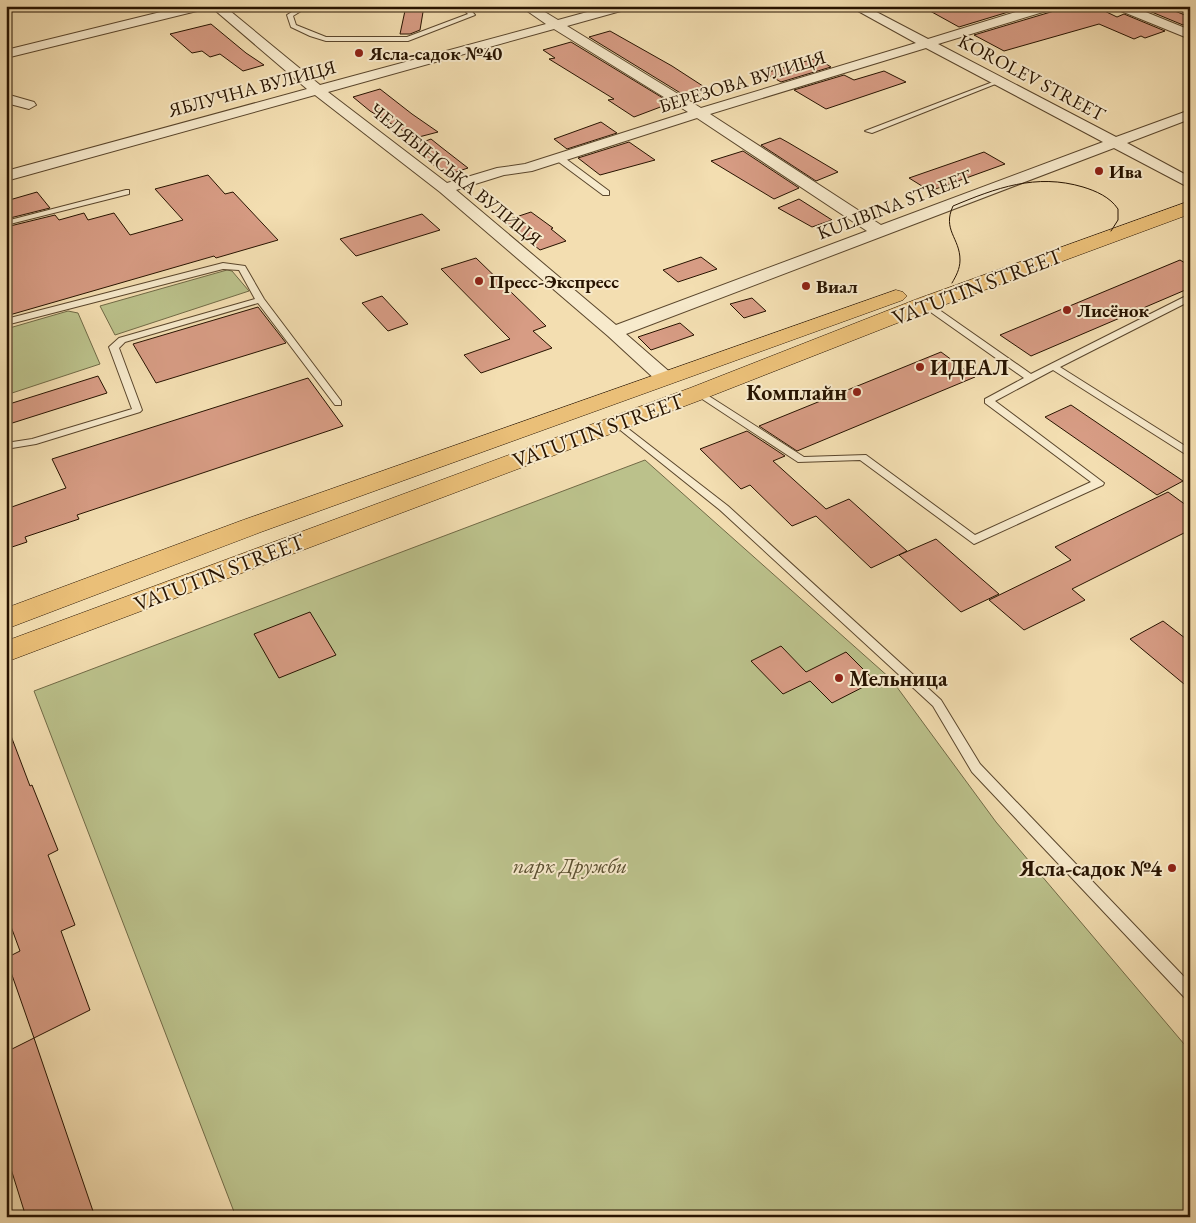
<svg xmlns="http://www.w3.org/2000/svg" width="1196" height="1223" font-family="'EB Garamond',serif">
	<style>
		.green { fill: #bbc18b; stroke: #716a46 }
		.building { fill: #d79c84; stroke: #271300 }
		.lines { fill: none; stroke-linecap: round; stroke-linejoin: round }
		.lane-casing { stroke: #5a462c; stroke-width: 2 }
		.street-casing { stroke: #5a462c; stroke-width: 2 }
		.primary-casing { stroke: #271300; stroke-width: 1 }
		.lane { fill: #f7eacc; fill-rule: evenodd }
		.street { fill: #f7eacc; fill-rule: evenodd }
		.primary { fill: #eabf78; fill-rule: evenodd }
		.tram { stroke: #271300; stroke-width: 1 }
		.poi-dot { fill: #8f2418; stroke: #f7eacc; stroke-width: 2 }
		.labels { text-anchor: middle; stroke-width: 4; stroke-linejoin: round; paint-order: stroke }
		.far-poi-label { font-size: 19px; font-weight: bold; fill: #271300; stroke: #f7eacc; text-anchor: start }
		.far-street-label { font-size: 19px; fill: #271300; stroke: #f7eacc }
		.street-label { font-size: 22px; fill: #271300; stroke: #f7eacc }
		.poi-label { font-size: 22px; font-weight: bold; fill: #271300; stroke: #f7eacc; text-anchor: start }
		.park-label { font-size: 22px; font-style: italic; fill: #5b5031; stroke: #f7eacc }
	</style>
	<rect width="100%" height="100%" fill="#f3deb1"/>
	<filter id="stains"><feTurbulence type="fractalNoise" baseFrequency=".004" numOctaves="4"/><feColorMatrix values="0 0 0 0 .2 0 0 0 0 .09 0 0 0 0 .02 0 0 0 .5 -.17"/></filter>
	<radialGradient id="worn" r=".72"><stop offset=".6" stop-color="#630" stop-opacity="0"/><stop offset="1" stop-color="#630" stop-opacity=".3"/></radialGradient>
	<path class="green" d="M227 270 232 271 249 291 115 335 100 306Z
		M68 311 78 313 100 364 6 395V329Z
		M645 460 891 679 996 822 1190 1051V1217H236L34 691Z"/>
	<path class="building" d="M406 6H424L420 30 410 34H400Z
		M921 6H1028L959 27Z
		M1057 6H1094L1117 17 1124 14 1165 31 1145 38 1141 36 1134 39 1099 24 1004 51 974 35 1054 11Z
		M1149 6H1162L1190 17V23L1183 25 1142 8Z
		M211 24 246 53 264 65 243 71 220 54 210 57 202 51 192 53 170 34Z
		M610 31 672 66 709 90 687 97 589 37Z
		M571 42 671 103 634 117 608 100 614 99 549 59 555 58 543 50Z
		M817 58 831 67 781 82 765 73Z
		M884 71 906 82 826 109 794 90 844 75 854 80Z
		M380 89 412 114 438 132 415 138 370 111 353 97Z
		M601 122 617 133 567 149 554 139Z
		M780 138 789 143 838 172 816 181 761 145Z
		M431 139 441 147 468 168 447 175 410 147Z
		M629 142 655 160 600 175 578 158Z
		M743 151 799 188 774 199 711 161Z
		M984 152 1005 164 930 191 909 178Z
		M208 175 225 194 233 192 278 240 216 258 214 256 6 316V227L55 215 59 220 84 213 88 220 114 213 130 235 183 220 155 189Z
		M37 192 50 208 6 219V201Z
		M799 199 832 220 812 227 778 208Z
		M531 212 553 228 551 229 566 241 540 250 504 221Z
		M422 214 440 230 356 256 340 239Z
		M701 257 717 269 678 282 663 270Z
		M476 258 546 326 533 331 552 348 481 373 464 355 510 339 441 269Z
		M1180 260 1190 266V288L1031 356 1000 335Z
		M382 296 408 324 388 331 362 303Z
		M752 298 766 311 744 318 730 304Z
		M258 307 286 343 156 383 133 344Z
		M680 323 694 335 651 350 638 337Z
		M941 352 975 377 797 451 759 426Z
		M98 376 107 393 6 425V405Z
		M308 378 343 426 77 515 79 519 25 537 27 542 6 549V509L66 488 52 459Z
		M1071 405 1183 481 1157 495 1045 417Z
		M747 431 785 456 773 461 826 509 849 499 907 551 871 568 816 516 792 526 750 485 741 489 700 449Z
		M1168 492 1190 508V530L1072 589 1085 600 1024 630 989 600 1071 560 1055 547Z
		M936 539 961 561 999 594 961 612 899 555Z
		M310 612 336 655 279 678 254 634Z
		M1163 621 1190 642V689L1130 639Z
		M781 646 806 672 846 652 875 681 832 703 810 681 783 694 751 661Z
		M6 728H8L30 786 32 785 58 850 48 855 75 925 61 931 90 1010 34 1038 6 958 20 951 6 913Z
		M34 1038 95 1217H26L6 1153V1052Z"/>
	<g class="lines">
		<defs>
			<path id="lane" d="M301 6H309L293 16 296 25 326 37H407L468 14 460 6H467L475 15 408 41H326L310 36 291 27 287 15Z
				M998 80 1003 81 872 133 865 131Z
				M556 156H562L609 191V195H603L556 160Z
				M126 190H129V194L6 225V221Z
				M223 263 245 266 264 299 341 401V405H335L258 303 125 342 119 348 142 410 140 412 36 444 6 449V443L32 439 132 409 109 347 119 338 255 299 239 270 223 269 6 325V319Z
				M1190 294V301L1060 367 1190 449V457L1053 370 995 401 1104 483 1103 485 974 544 860 460 798 462 693 393 695 391H701L804 457 866 455 975 535 1091 482 985 403V399L1024 378 922 306V302H928L1031 374Z
				M617 420 728 506 941 700 980 764 1190 983V1000L1185 998 972 772 933 706 720 510 614 425 612 423Z"/>
			<path id="street" d="M185 6H207L205 9 6 58V50Z
				M210 6H224L320 85 546 24 520 6H535L558 20 609 6H630L628 9 567 26 701 108 916 43 849 6H865L928 39 1035 6H1055L1053 9 938 44 1116 137 1190 110V119L1127 143 1190 177V188L1114 148 626 334 672 374 674 378 672 382 665 384 658 382 608 336 440 192 315 95 6 181V171L307 89ZM554 29 688 112 525 164 497 168 447 183 328 92ZM926 48 1103 142 881 225 710 114ZM697 118 867 231 616 325 456 190 504 175 532 171Z
				M1114 6H1131L1190 30V39L1116 9Z
				M6 94 34 102 36 105 29 109 6 103Z"/>
			<path id="primary" d="M1190 201V214L933 309 706 398 6 662V641L690 388 917 299Z
				M896 290 903 292 907 296 903 300 261 532 6 629V608L243 520Z"/>
		</defs>
		<use href="#lane" class="lane-casing"/>
		<use href="#street" class="street-casing"/>
		<use href="#primary" class="primary-casing"/>
		<use href="#lane" class="lane"/>
		<use href="#street" class="street"/>
		<use href="#primary" class="primary"/>
		<path class="tram" d="M952 283C956 276 960 269 960 260 960 238 942 230 953 206 996 188 1036 173 1083 187 1096 191 1110 197 1118 209V220L1111 231"/>
	</g>
	<g class="poi-dot">
		<circle cx="359" cy="53" r="5"/>
		<circle cx="1099" cy="171" r="5"/>
		<circle cx="479" cy="281" r="5"/>
		<circle cx="806" cy="286" r="5"/>
		<circle cx="1067" cy="310" r="5"/>
		<circle cx="920" cy="367" r="5"/>
		<circle cx="857" cy="392" r="5"/>
		<circle cx="839" cy="678" r="5"/>
		<circle cx="1172" cy="868" r="5"/>
	</g>
	<g class="labels">
		<g class="far-poi-label">
			<text x="369" y="60">Ясла-садок №40</text>
			<text x="1109" y="178">Ива</text>
			<text x="489" y="288">Пресс-Экспресс</text>
			<text x="816" y="293">Виал</text>
			<text x="1077" y="317">Лисёнок</text>
		</g>
		<g class="far-street-label">
			<text transform="translate(1032 77) rotate(28)" y="7">KOROLEV STREET</text>
			<text transform="translate(742 81) rotate(-17)" y="7">БЕРЕЗОВА ВУЛИЦЯ</text>
			<text transform="translate(252 88) rotate(-15)" y="7">ЯБЛУЧНА ВУЛИЦЯ</text>
			<text transform="translate(456 174) rotate(39)" y="7">ЧЕЛЯБІНСЬКА ВУЛИЦЯ</text>
			<text transform="translate(894 204) rotate(-21)" y="7">KULIBINA STREET</text>
		</g>
		<g class="street-label">
			<text transform="translate(977 286) rotate(-21)" y="8">VATUTIN STREET</text>
			<text transform="translate(598 430) rotate(-20)" y="8">VATUTIN STREET</text>
			<text transform="translate(219 572) rotate(-21)" y="8">VATUTIN STREET</text>
		</g>
		<g class="poi-label">
			<text x="930" y="375">ИДЕАЛ</text>
			<text x="847" y="400" text-anchor="end">Комплайн</text>
			<text x="849" y="686">Мельница</text>
			<text x="1162" y="876" text-anchor="end">Ясла-садок №4</text>
		</g>
		<g class="park-label">
			<text x="570" y="873">парк Дружби</text>
		</g>
	</g>
	<rect width="1196" height="1223" fill="none" stroke="#f3deb1" stroke-width="25"/>
	<rect x="8" y="8" width="1181" height="1208" fill="none" stroke="#271300" stroke-width="2.5"/>
	<rect x="12" y="12" width="1171" height="1198" fill="none" stroke="#271300"/>
	<rect width="100%" height="100%" filter="url(#stains)"/>
	<rect width="100%" height="100%" fill="url(#worn)"/>
</svg>
